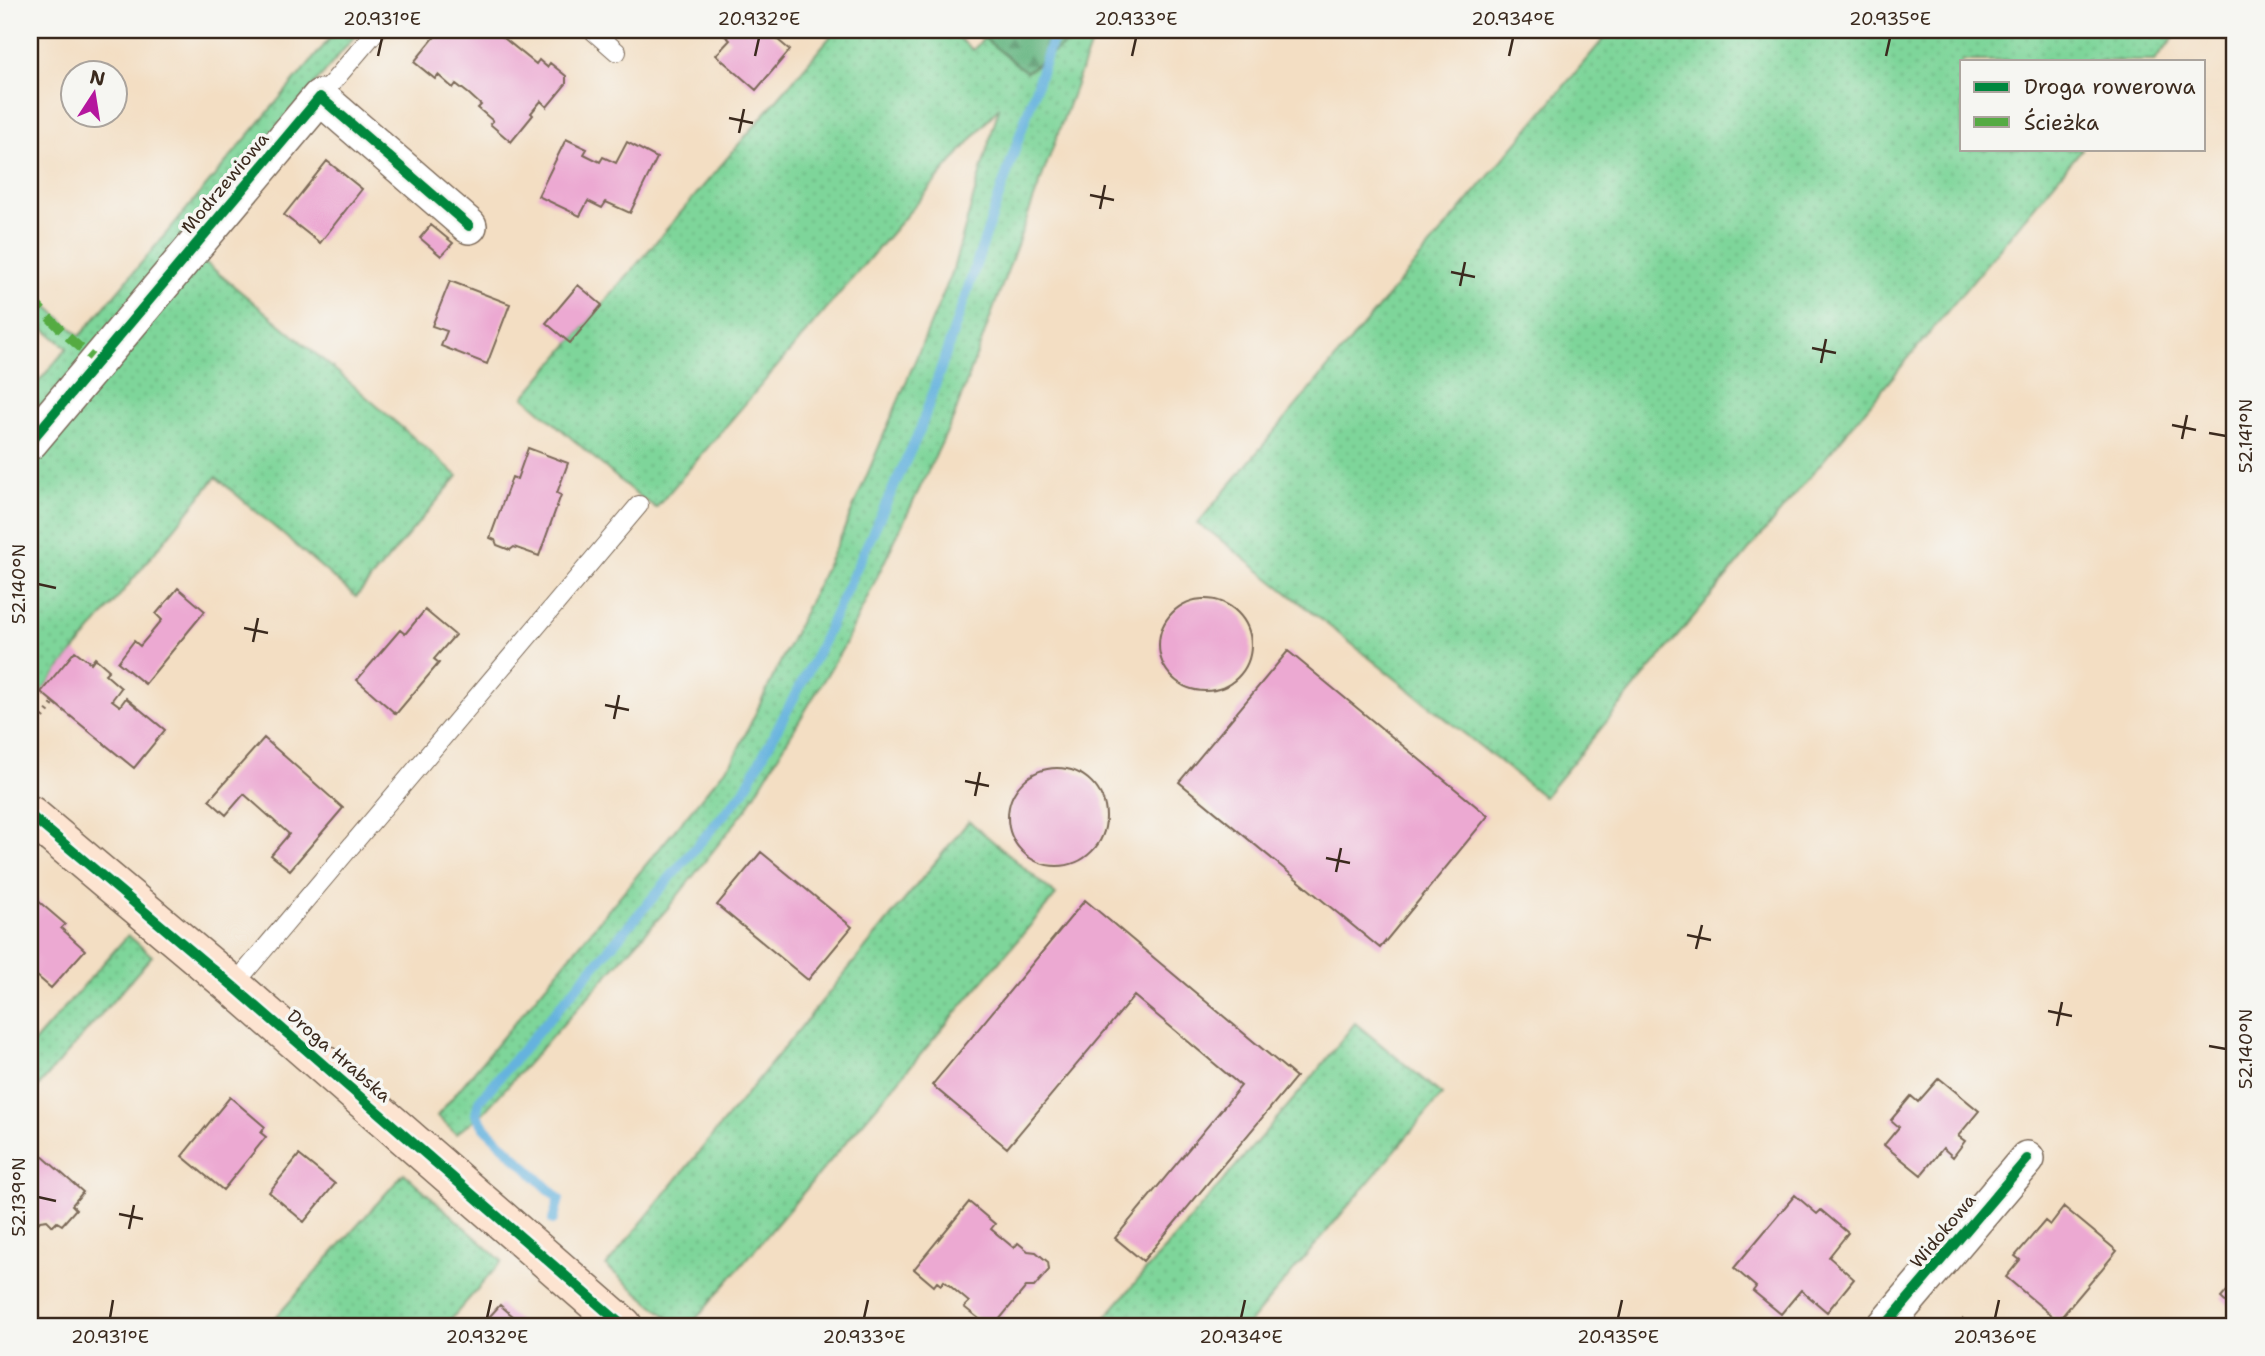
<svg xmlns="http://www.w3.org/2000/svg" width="2265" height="1356" font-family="'Shantell Sans',sans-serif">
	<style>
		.grass { fill: url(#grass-dots); stroke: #5c805c; stroke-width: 2 }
		.forest { fill: url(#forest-firs); stroke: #507050; stroke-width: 2 }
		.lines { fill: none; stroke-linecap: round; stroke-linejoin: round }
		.stream { stroke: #65b2de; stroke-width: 10 }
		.building { fill: #eca9d2 }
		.lane-casing { stroke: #7b6958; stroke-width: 20 }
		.street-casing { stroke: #7b6958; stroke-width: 38 }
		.secondary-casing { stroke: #7b6958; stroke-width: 41 }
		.path { stroke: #7b6958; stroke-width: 4.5; stroke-dasharray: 2 5; stroke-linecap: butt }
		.lane { stroke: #fff; stroke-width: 18 }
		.street { stroke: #fff; stroke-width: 35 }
		.secondary { stroke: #fde4d1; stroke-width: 38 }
		.quiet { stroke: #55ab43; stroke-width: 9; stroke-dasharray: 18 9; stroke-linecap: butt }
		.cycleway-casing { stroke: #f6f6f2; stroke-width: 15 }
		.cycleway { stroke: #00873e; stroke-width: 10 }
		.ticks { fill: none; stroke: #3b2a1e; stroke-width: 2.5 }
		.labels { text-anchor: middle; stroke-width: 7; stroke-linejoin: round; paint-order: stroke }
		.street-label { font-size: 18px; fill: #3b2a1e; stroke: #f6f6f2 }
		.neatline { fill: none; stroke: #3b2a1e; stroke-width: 2.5 }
		.ticks-label { font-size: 18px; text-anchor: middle; fill: #3b2a1e }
	</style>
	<defs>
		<pattern id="grass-dots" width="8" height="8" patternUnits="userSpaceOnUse" patternTransform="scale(1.75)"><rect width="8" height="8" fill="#7ed59a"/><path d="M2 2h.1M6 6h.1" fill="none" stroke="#6eb784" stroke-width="1.8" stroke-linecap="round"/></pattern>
		<pattern id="forest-firs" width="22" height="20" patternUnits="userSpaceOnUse" patternTransform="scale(1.75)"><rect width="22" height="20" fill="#66b682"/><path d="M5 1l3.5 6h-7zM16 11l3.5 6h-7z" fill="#55946a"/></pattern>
	</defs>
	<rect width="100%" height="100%" fill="#f6f6f2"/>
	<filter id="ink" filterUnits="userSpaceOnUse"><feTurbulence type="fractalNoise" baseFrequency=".0143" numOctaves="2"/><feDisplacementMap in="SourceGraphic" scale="14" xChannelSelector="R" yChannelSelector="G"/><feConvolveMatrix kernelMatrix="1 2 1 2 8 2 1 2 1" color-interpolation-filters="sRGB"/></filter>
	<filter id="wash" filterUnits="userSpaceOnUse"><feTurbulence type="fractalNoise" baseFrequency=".00686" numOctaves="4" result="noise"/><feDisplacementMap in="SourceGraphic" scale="28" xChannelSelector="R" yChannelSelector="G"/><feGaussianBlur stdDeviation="1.57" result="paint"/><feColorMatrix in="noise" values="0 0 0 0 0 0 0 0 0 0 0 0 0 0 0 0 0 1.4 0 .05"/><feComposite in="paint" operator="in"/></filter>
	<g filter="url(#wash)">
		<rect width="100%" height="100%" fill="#f3dec3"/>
		<path class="grass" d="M337 30H360L30 424V392L67 348 30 317V290L80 336Z
			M836 30H949L973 50 984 38 1027 72 1085 30H1096L953 419 844 646 747 808 667 909 484 1112 456 1134 437 1116 733 760 843 532 952 273 999 107 656 508 631 490 524 397Z
			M1611 30H2181L2154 61H1962V149H2082L1544 797 1211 532 1197 524Z
			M200 258 340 374 458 476 356 597 216 477 30 706V464Z
			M969 821 1056 895 690 1326H678L606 1266Z
			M128 935 152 956 30 1096V1047Z
			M1355 1023 1442 1095 1247 1326H1098L1310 1080Z
			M404 1173 502 1261 445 1326H268Z"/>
		<path class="forest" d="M991 30H1085L1026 72 984 38Z"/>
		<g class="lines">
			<path class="stream" d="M553 1220 559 1199 485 1128 476 1114 479 1101 744 791 814 660 920 430 1051 43 1062 30"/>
		</g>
		<g id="blocks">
			<path class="building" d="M444 30H494L536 64 539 60 547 67 550 63 566 76V84L547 107 541 101 531 113 533 115 511 142 490 124 493 121 478 108 481 105 469 94 456 84 453 88 438 75 435 79 414 62 437 34 439 36Z
				M728 30H766L790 50 756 90 716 55 730 40 724 35Z
				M566 139 587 149 584 154 600 162 603 157 616 163 627 142 657 158 630 213 606 202 602 208 588 201 580 216 538 196Z
				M327 161 362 189 320 243 284 215Z
				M431 225 453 243 441 256 420 238Z
				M450 281 510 304 487 364 441 346 447 331 432 326Z
				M578 285 602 305 570 343 546 323Z
				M528 448 568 463 557 493 561 495 539 556 514 547 510 550 497 545 495 540 490 538 512 477 517 479Z
				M178 588 205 611 145 684 118 662 134 641 140 646 162 620 156 614Z
				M1159 645a46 46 0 1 1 92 0a46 46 0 1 1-92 0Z
				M425 610 455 635 434 659 439 663 396 714 357 680 400 630 405 634Z
				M75 651 91 663 95 658 109 670 105 674 121 688 112 700 120 706 126 698 165 730 134 768 41 692Z
				M1288 651 1488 816 1380 948 1179 782Z
				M264 738 343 808 290 870 271 855 289 834 244 794 226 815 209 800Z
				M1008 817a49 49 0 1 1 98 0a49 49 0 1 1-98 0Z
				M761 852 852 927 808 980 717 905Z
				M30 894 65 924 61 928 85 950 51 988 30 970Z
				M1085 900 1296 1077 1143 1261 1115 1238 1241 1086 1134 996 1007 1148 932 1085Z
				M1939 1078 1979 1111 1958 1136 1965 1141 1953 1157 1943 1148 1921 1175 1884 1145 1899 1127 1891 1120 1911 1096 1918 1102Z
				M230 1097 265 1127 261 1133 266 1137 223 1190 182 1156Z
				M30 1154 37 1160 41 1155 83 1192 72 1205 76 1209 62 1225 57 1222 53 1226 47 1220 40 1221 32 1230 30 1229Z
				M299 1155 335 1184 304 1222 269 1192Z
				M1795 1195 1817 1214 1821 1210 1848 1233 1829 1257 1854 1279 1827 1312 1801 1290 1781 1314 1753 1291 1756 1287 1734 1268Z
				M969 1202 995 1224 991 1229 1014 1248 1018 1243 1028 1251 1036 1252 1048 1262 1049 1270 1034 1287H1026L994 1326H988L964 1307 969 1302 944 1281 941 1285 937 1282 934 1286 914 1269Z
				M2064 1207 2117 1251 2058 1321 2006 1277 2020 1260 2015 1256 2045 1221 2050 1225Z
				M2235 1282V1311L2221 1298Z
				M500 1305 521 1323 519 1326H481Z
				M1963 1319 1972 1326H1957Z"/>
		</g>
	</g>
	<g filter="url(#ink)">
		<use href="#blocks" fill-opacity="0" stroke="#7b6958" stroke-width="2"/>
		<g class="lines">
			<defs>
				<path id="lane" d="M592 30 617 52
					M320 97 377 30
					M233 986 639 505"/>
				<path id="street" d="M30 442 320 97 469 226
					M1885 1326 2027 1159"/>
				<path id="secondary" d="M30 815 233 986 623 1326"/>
			</defs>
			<use href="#lane" class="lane-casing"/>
			<use href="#street" class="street-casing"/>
			<use href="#secondary" class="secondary-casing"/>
			<path class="path" d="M30 734 54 703"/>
			<use href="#lane" class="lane"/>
			<use href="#street" class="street"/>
			<use href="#secondary" class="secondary"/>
			<path class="quiet" d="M30 298 67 336 97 362"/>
			<defs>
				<path id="cycleway" d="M30 442 320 97 469 226
					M30 815 233 986 623 1326
					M1885 1326 2027 1159"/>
			</defs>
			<use href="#cycleway" class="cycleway-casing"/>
			<use href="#cycleway" class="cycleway"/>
		</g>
	</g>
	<path class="ticks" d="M378 56 382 38M755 56 759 38M1132 56 1136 38M1509 56 1513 38M1886 56 1890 38M729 118 753 123M739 133 744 109M1090 195 1114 200M1100 209 1105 185M1451 272 1475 277M1460 286 1465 262M1812 348 1836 353M1821 363 1826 339M2172 425 2196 430M2209 433 2226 436M2182 439 2187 415M38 584 56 588M244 628 268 633M253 642 258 618M605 705 629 710M614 719 619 695M965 781 989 786M975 796 980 772M1326 858 1350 863M1336 872 1341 848M1687 935 1711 940M1696 949 1702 925M2048 1011 2072 1016M2057 1026 2062 1002M2209 1046 2226 1049M38 1197 56 1201M119 1214 143 1219M129 1229 134 1205M110 1318 113 1300M487 1318 491 1300M864 1318 868 1300M1241 1318 1245 1300M1618 1318 1622 1300M1995 1318 1999 1300"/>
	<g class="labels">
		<g class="street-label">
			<text transform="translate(225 183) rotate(-50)" y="6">Modrzewiowa</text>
			<text transform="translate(339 1056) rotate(41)" y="6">Droga Hrabska</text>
			<text transform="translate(1943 1231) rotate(-50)" y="6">Widokowa</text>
		</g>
	</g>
	<rect width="2265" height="1356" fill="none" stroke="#f6f6f2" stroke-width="77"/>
	<rect x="1960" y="60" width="245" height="91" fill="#f6f6f2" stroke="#aba49d" stroke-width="2"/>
	<rect x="1974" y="82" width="35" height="10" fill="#00873e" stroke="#aba49d" stroke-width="2"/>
	<text x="2024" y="94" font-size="21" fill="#3b2a1e">Droga rowerowa</text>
	<rect x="1974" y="117" width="35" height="10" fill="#55ab43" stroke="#aba49d" stroke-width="2"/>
	<text x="2024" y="130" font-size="21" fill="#3b2a1e">Ścieżka</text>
	<g transform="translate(94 94) rotate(12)"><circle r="33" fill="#f6f6f2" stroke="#aba49d" stroke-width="2"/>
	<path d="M0-5L12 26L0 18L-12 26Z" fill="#b5179e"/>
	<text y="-10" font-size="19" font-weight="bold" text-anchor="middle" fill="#3b2a1e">N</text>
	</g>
	<rect x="38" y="38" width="2188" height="1280" class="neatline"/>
	<g class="ticks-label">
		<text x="382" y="25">20.931°E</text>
		<text x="759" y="25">20.932°E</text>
		<text x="1136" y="25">20.933°E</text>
		<text x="1513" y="25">20.934°E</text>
		<text x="1890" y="25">20.935°E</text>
		<text transform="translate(2246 436) rotate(-90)" y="6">52.141°N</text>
		<text transform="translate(19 584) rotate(-90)" y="6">52.140°N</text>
		<text transform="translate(2246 1049) rotate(-90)" y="6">52.140°N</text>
		<text transform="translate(19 1197) rotate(-90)" y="6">52.139°N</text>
		<text x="110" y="1343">20.931°E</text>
		<text x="487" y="1343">20.932°E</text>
		<text x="864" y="1343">20.933°E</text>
		<text x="1241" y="1343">20.934°E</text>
		<text x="1618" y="1343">20.935°E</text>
		<text x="1995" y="1343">20.936°E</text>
	</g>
</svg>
